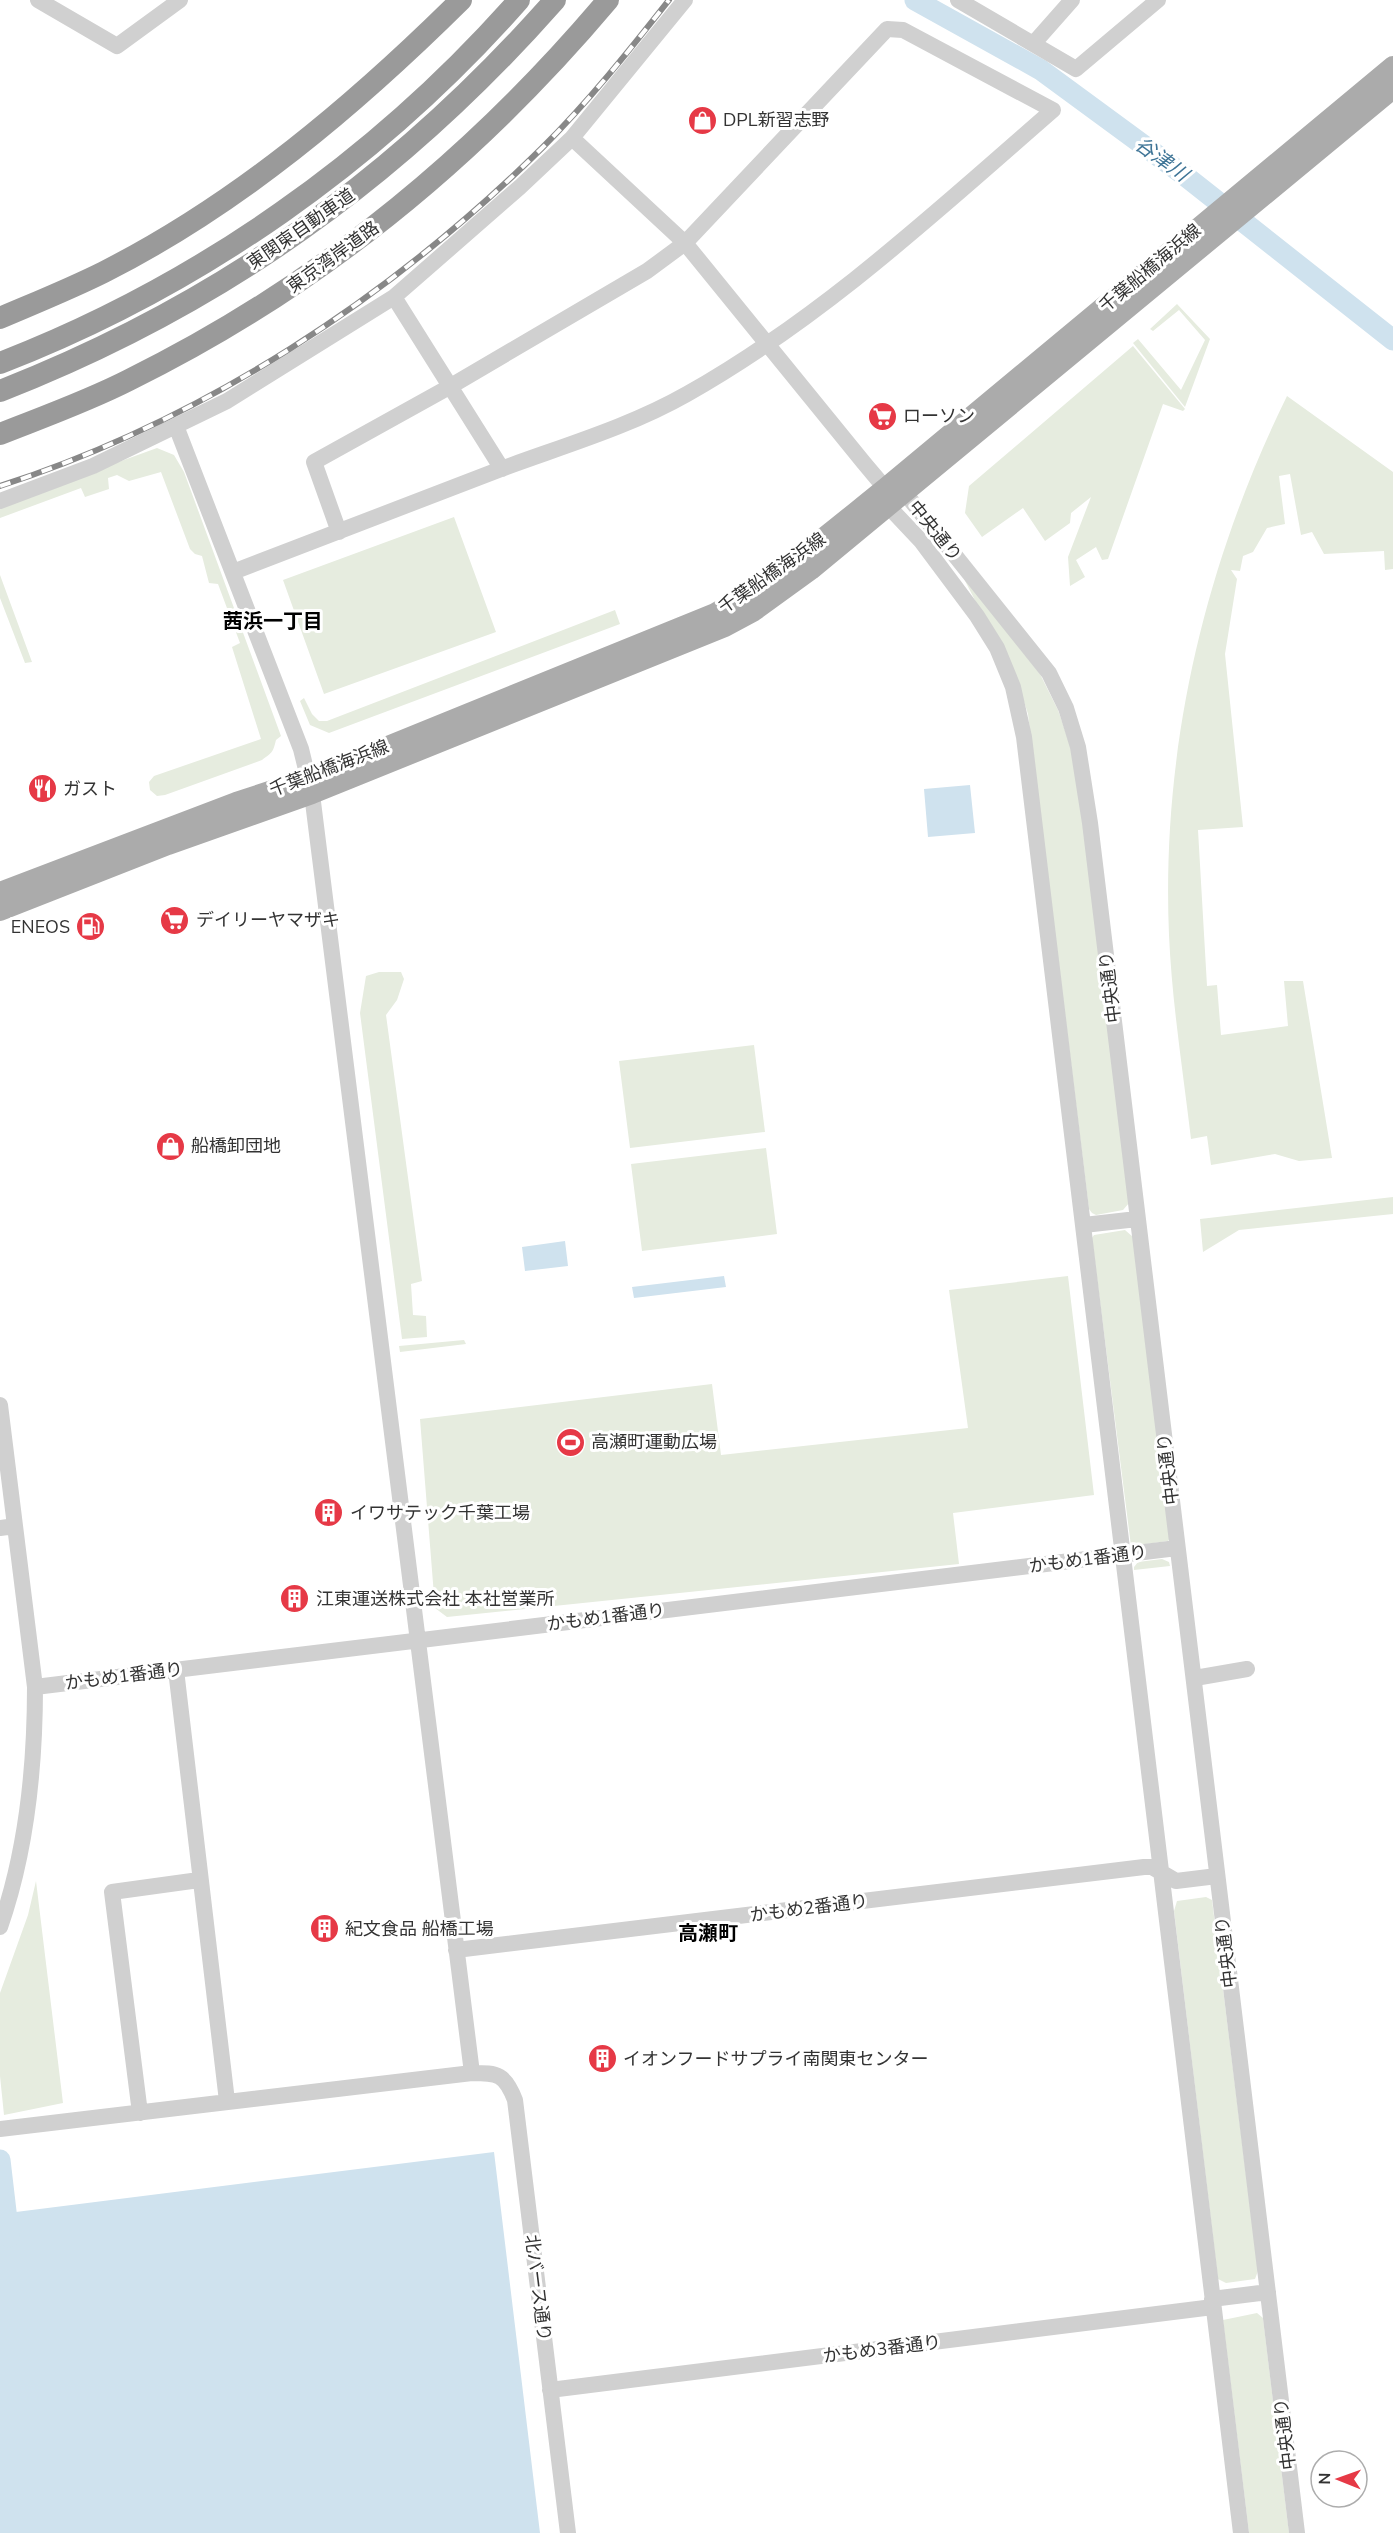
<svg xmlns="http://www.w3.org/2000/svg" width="1393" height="2533" font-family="'Nunito Sans','Noto Sans JP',sans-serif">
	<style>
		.green { fill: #e6ecdf }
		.water { fill: #cfe2ee }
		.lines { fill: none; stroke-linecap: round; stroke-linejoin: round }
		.river { stroke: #cfe2ee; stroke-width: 21 }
		.minor { stroke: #d0d0d0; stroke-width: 16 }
		.major { stroke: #ababab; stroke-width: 20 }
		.highway { stroke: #9a9a9a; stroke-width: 22 }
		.rail-casing { stroke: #888; stroke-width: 6 }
		.rail { stroke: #fff; stroke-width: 4; stroke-dasharray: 11; stroke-linecap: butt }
		.labels { text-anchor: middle; stroke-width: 6; stroke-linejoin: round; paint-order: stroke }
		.poi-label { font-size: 18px; fill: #333; stroke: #fff; text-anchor: start }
		.street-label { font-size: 18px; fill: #333; stroke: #fff }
		.water-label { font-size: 20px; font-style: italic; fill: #3f7597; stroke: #fff }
		.neighbourhood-label { font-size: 20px; font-weight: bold; fill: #000; stroke: #fff }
	</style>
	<rect width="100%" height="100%" fill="#fff"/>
	<path class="green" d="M1177 304 1210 339 1185 407 1133 343 1138 339 1181 390 1205 340 1179 310 1153 331 1150 329Z
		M1133 346 1185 409 1183 411 1163 404 1108 559 1102 560 1096 547 1076 560 1085 577 1070 586 1068 557 1091 497 1071 513 1070 523 1045 541 1023 508 982 537 965 513 969 486Z
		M1287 396 1393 472V569L1385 570 1384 551 1324 554 1312 532 1301 535 1290 474 1279 476 1285 524 1267 528 1253 552 1243 556 1240 571 1231 570 1237 579 1225 654 1243 827 1198 830 1207 986 1217 985 1221 1035 1288 1026 1284 981H1303L1332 1158 1299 1161 1275 1154 1211 1165 1207 1136 1191 1139C1183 1071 1172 1003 1169 935 1161 748 1205 563 1287 396Z
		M157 448 174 455 184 472 281 736 276 740C273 752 273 752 262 760L165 795 157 796 150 790 149 782 154 776 261 739 232 647 240 643 218 584 209 583 202 556 195 554 190 549 161 472 129 481 117 475 108 478 109 489 85 497 81 488 0 518V505Z
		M454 517 496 632 324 694 283 580Z
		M961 573 1040 674 1058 710 1071 748 1078 784 1129 1203 1123 1210 1096 1215 1092 1213 1089 1209 1028 714 1019 686Z
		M0 575 32 662 25 663 0 598Z
		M615 610 620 624 329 733 310 725 300 701 304 698 312 714 319 721H327Z
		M379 972H401L404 979 397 1000 386 1015 422 1281 411 1284 413 1315 426 1316 427 1337 402 1339 360 1013 366 976Z
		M754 1045 765 1132 630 1148 619 1061Z
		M766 1148 777 1234 642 1251 631 1164Z
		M1393 1197V1214L1239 1230 1203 1252 1200 1219Z
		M1125 1230 1133 1237 1170 1538 1168 1541 1131 1546 1092 1238 1094 1235Z
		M1068 1276 1094 1495 953 1513 959 1564 447 1617 435 1608 420 1419 712 1384 721 1455 968 1428 949 1290Z
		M464 1340 466 1344 400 1352 399 1346Z
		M1162 1559 1169 1562 1170 1566 1134 1570V1567L1138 1562Z
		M36 1881 63 2103 4 2115 0 2076V1993L28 1915Z
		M1206 1897 1212 1900 1258 2271 1255 2279 1226 2283 1218 2279 1174 1911 1177 1901Z
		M1257 2313 1263 2318 1289 2533H1249L1223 2320Z"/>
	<path class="water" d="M970 785 975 833 928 837 924 789Z
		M565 1241 568 1266 525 1271 522 1247Z
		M724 1276 726 1287 634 1298 632 1287Z
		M494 2152 540 2533H0V2214Z"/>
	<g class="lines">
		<path class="river" d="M915 0 1041 70 1184 175 1393 340
			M0 2160 9 2237"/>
		<path class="minor" d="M38 0 117 46 180 0
			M958 0 1076 69 1158 0
			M1034 43 1072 0
			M572 138 685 243 864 463 885 488 888 506 921 541 977 616 997 648 1013 687 1024 737 1241 2533
			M394 297 502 469
			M176 426 301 749 312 794 472 2073
			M894 490 905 493 1049 673 1066 708 1078 747 1090 823 1297 2533
			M0 501 93 466 227 401 394 297 520 187 572 138 685 0
			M233 572C323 538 412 503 501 469 563 446 629 427 687 394 822 318 937 211 1053 110L903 30 887 29 685 243 647 271 451 386 314 462 339 532
			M1084 1225 1137 1219
			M0 1405 35 1687C35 1768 27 1850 0 1927
			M0 1528 15 1526
			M176 1670 227 2101
			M1195 1678 1247 1669
			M35 1687 1177 1548
			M456 1950 1144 1867H1152L1176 1881 1217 1876
			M140 2113 112 1892 199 1880
			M0 2129 472 2073C498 2073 505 2074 515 2100L568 2533
			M1212 2299 1268 2292
			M550 2390 1213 2307"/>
		<path class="major" d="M0 892 236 802 309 778 715 613C777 578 830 532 885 488L1393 66
			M0 911 168 845 312 794 725 627 753 612 811 570 1393 89"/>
		<path class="highway" d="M0 318C35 303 70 289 104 272 238 204 355 105 461 0
			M0 363C199 286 378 160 519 0
			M0 391C220 305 399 177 555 0
			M0 434C43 417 88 401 129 380 316 288 474 159 608 0"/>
		<defs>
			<path id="rail" d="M0 486C204 420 390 298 542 148 588 102 629 51 669 0"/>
		</defs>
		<use href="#rail" class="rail-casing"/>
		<use href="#rail" class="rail"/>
	</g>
	<defs>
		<symbol id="shop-disc" viewBox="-11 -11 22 22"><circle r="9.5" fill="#e63946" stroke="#fff"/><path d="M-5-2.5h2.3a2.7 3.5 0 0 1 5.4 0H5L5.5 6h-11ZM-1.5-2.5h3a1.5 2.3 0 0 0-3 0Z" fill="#fff"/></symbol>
		<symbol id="supermarket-disc" viewBox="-11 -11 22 22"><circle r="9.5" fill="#e63946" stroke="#fff"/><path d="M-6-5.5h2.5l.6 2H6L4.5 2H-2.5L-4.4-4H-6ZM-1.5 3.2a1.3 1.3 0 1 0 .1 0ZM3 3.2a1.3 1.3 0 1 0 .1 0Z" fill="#fff"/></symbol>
		<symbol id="restaurant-disc" viewBox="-11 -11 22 22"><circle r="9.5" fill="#e63946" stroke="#fff"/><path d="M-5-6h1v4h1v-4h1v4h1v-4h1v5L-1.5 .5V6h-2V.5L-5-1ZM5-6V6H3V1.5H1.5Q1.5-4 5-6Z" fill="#fff"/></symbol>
		<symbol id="fuel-disc" viewBox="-11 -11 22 22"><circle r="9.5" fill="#e63946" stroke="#fff"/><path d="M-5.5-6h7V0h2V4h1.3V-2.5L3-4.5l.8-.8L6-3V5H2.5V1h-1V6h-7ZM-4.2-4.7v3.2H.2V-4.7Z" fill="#fff"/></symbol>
		<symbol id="stadium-disc" viewBox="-11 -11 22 22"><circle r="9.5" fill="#e63946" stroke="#fff"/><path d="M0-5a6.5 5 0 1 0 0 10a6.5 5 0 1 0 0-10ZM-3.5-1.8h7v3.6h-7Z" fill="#fff"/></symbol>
		<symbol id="building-disc" viewBox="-11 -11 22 22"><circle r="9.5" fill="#e63946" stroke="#fff"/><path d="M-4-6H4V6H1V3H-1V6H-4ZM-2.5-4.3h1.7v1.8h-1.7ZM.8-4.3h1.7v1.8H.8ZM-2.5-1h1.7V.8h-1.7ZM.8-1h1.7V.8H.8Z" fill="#fff"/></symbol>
	</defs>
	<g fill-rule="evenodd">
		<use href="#shop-disc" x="686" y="104" width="33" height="33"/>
		<use href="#supermarket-disc" x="866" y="400" width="33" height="33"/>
		<use href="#restaurant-disc" x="26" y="772" width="33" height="33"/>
		<use href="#supermarket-disc" x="158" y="904" width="33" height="33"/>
		<use href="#fuel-disc" x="74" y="910" width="33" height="33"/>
		<use href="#shop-disc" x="154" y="1130" width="33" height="33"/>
		<use href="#stadium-disc" x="554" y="1426" width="33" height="33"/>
		<use href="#building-disc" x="312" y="1496" width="33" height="33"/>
		<use href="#building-disc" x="278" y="1582" width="33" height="33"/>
		<use href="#building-disc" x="308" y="1912" width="33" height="33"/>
		<use href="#building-disc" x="586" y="2042" width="33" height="33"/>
	</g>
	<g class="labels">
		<g class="poi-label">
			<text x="723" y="126">DPL新習志野</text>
			<text x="903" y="422">ローソン</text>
			<text x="63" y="795">ガスト</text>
			<text x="196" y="926">デイリーヤマザキ</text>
			<text x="70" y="933" text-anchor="end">ENEOS</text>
			<text x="191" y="1152">船橋卸団地</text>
			<text x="591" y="1448">高瀬町運動広場</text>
			<text x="350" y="1519">イワサテック千葉工場</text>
			<text x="316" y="1605">江東運送株式会社 本社営業所</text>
			<text x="345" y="1935">紀文食品 船橋工場</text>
			<text x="623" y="2065">イオンフードサプライ南関東センター</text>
		</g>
		<g class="street-label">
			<text transform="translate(301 229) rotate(-35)" y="6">東関東自動車道</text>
			<text transform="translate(333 257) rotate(-36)" y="6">東京湾岸道路</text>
			<text transform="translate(1150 268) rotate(-40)" y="6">千葉船橋海浜線</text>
			<text transform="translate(935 531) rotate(51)" y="6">中央通り</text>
			<text transform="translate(772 573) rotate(-35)" y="6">千葉船橋海浜線</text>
			<text transform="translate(329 768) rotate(-21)" y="6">千葉船橋海浜線</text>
			<text transform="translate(1110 987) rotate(-97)" y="6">中央通り</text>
			<text transform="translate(1168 1469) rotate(-97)" y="6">中央通り</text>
			<text transform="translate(1088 1559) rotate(-7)" y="6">かもめ1番通り</text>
			<text transform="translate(606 1617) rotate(-7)" y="6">かもめ1番通り</text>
			<text transform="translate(124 1676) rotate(-7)" y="6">かもめ1番通り</text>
			<text transform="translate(809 1908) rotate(-7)" y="6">かもめ2番通り</text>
			<text transform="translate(1226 1952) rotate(-97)" y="6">中央通り</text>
			<text transform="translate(538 2288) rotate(83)" y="6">北バース通り</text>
			<text transform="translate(882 2349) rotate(-7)" y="6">かもめ3番通り</text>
			<text transform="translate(1285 2434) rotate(-97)" y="6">中央通り</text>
		</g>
		<g class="water-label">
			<text transform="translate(1162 159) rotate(36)" y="7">谷津川</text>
		</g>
		<g class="neighbourhood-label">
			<text x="273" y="628">茜浜一丁目</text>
			<text x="708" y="1940">高瀬町</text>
		</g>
	</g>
	<g transform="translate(1339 2479) rotate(271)"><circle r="28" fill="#ffffff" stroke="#adadad" stroke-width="1.5"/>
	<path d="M0-4.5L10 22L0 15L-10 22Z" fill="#e63946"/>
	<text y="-9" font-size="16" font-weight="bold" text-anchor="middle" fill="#333333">N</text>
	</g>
</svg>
